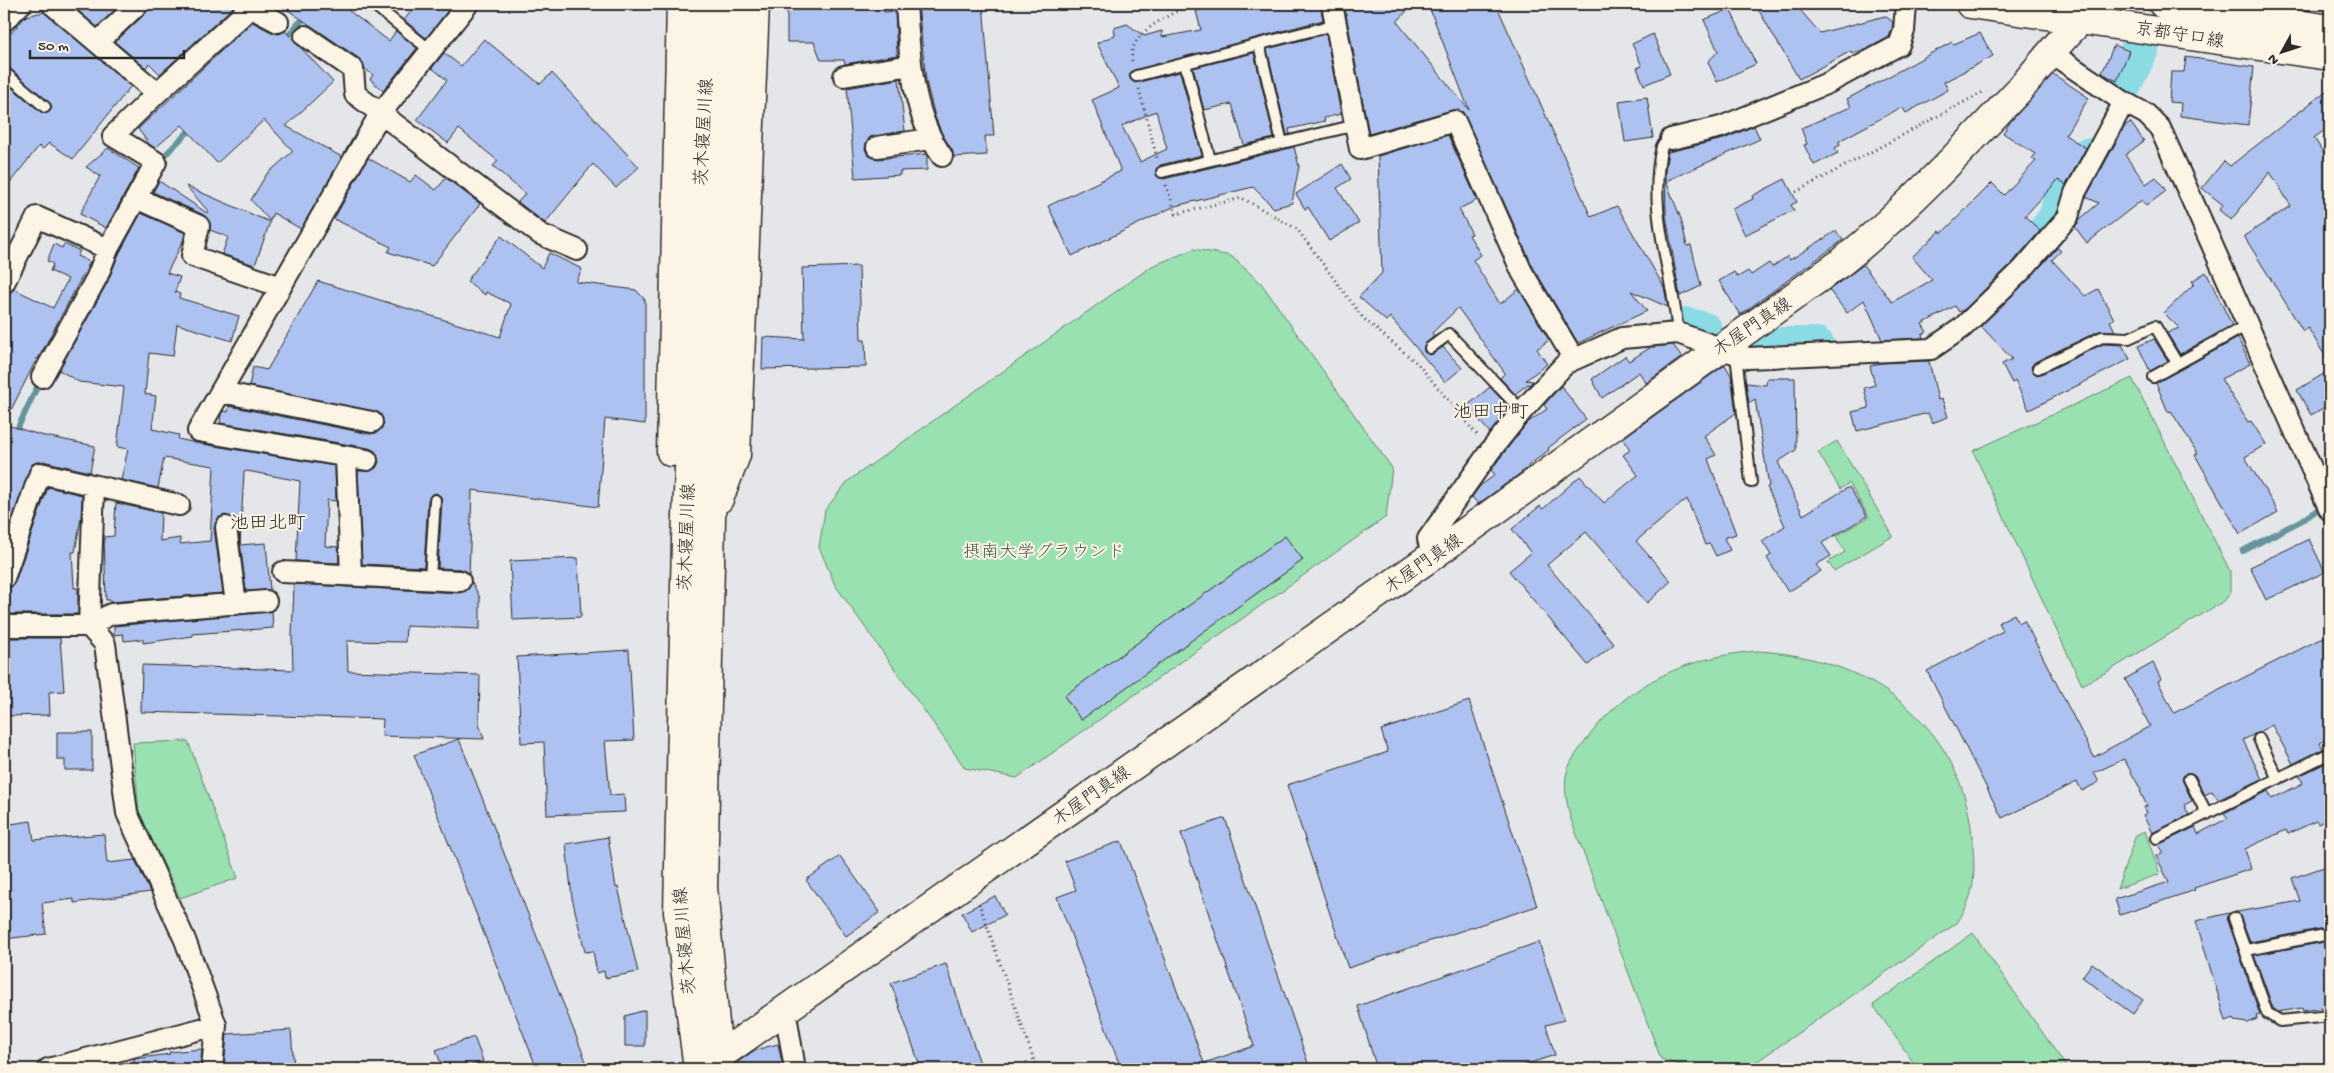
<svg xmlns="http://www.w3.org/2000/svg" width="2334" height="1073" font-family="'Gochi Hand','Klee One',sans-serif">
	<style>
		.green { fill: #99e1b0; stroke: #62866e }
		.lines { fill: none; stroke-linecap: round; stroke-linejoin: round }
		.stream { stroke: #65959b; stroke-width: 6 }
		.river { stroke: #8bdbe5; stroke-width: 38 }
		.building { fill: #aec2f1; stroke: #2b2b2b; fill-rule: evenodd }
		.service-casing { stroke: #2b2b2b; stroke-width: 14 }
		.minor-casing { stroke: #2b2b2b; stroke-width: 24 }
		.secondary-casing { stroke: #2b2b2b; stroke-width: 31 }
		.primary-casing { stroke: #2b2b2b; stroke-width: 31 }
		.path { stroke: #2b2b2b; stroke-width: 3; stroke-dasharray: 1 4; stroke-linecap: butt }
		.service { stroke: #fcf5e5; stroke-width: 10 }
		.minor { stroke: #fcf5e5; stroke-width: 20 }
		.secondary { stroke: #fcf5e5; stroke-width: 28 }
		.primary { stroke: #fcf5e5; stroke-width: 28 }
		.labels { text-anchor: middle; stroke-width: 4; stroke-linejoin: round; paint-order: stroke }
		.street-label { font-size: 18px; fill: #2b2b2b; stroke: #fcf5e5 }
		.park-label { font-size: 18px; fill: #46584c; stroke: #fcf5e5 }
		.neighbourhood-label { font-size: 19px; fill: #2b2b2b; stroke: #fcf5e5 }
	</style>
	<rect width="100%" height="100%" fill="#e5e6e9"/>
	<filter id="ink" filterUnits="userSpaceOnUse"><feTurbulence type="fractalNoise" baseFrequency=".02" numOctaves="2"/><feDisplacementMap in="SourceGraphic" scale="10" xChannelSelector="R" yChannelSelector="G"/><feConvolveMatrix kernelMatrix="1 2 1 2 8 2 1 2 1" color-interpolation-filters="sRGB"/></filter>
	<g filter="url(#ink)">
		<path class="green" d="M1194 249 1231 256 1261 283 1392 468 1386 517 1017 778 965 768 835 585 819 547 825 510 848 481 1152 266Z
			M2132 378 2230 571V594L2224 601 2112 669 2082 685 1973 451Z
			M1837 441 1893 536 1834 571 1828 562 1845 552 1836 536 1869 517 1849 483 1840 489 1818 452Z
			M1758 651C1867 657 1961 721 1972 836 1975 871 1977 893 1957 923L1746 1069H1693L1661 1059 1570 817C1567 802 1563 787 1567 772 1570 760 1580 749 1587 739 1628 682 1690 656 1758 651Z
			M188 741 238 878 180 898 139 813 133 743Z
			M2145 831 2160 874 2117 889 2136 835Z
			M1973 933 2068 1069H1918L1873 1005Z"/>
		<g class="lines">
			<path class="stream" d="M285 40 298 24 321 4
				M167 153 194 126
				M14 436 39 383
				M2243 551 2302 520 2325 505"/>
			<path class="river" d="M2121 88 2140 49
				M2030 254 2057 218 2060 207 2086 157
				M1686 326 1704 331
				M1741 346H1816"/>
		</g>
		<path class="building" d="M88 4H121L97 27 73 6Z
			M150 4H232L233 7 160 74 149 63 146 68 115 42 146 13Z
			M279 4H340L389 41 396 31 417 48 383 91 370 79 373 75 365 69 360 59Z
			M417 4H453L426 38 404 20Z
			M787 4H883L884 12 895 11 897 55 845 64 844 60H821L814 42H787Z
			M918 4H983L994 136H985L987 155 954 157 952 150 942 134 935 117 926 81Z
			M1226 4H1320L1323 20 1132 71 1130 78 1135 83 1180 72 1202 155 1160 165 1156 170V174L1160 178 1164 179 1294 147 1299 166 1292 203 1274 208 1253 187 1175 206 1072 256 1048 206 1121 171 1092 100 1119 88 1097 43 1115 35 1114 28 1127 24 1144 36 1162 31V37L1201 30 1196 11ZM1156 111 1167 149 1140 162 1122 126Z
			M1344 4H1413L1397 22 1469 110 1428 4H1496L1591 217 1617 206 1664 287 1668 307 1631 291 1647 311 1578 343 1533 267 1463 112 1452 110 1369 134Z
			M1755 4H1795L1820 33 1885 16 1893 22 1892 29 1889 37 1867 49 1852 54 1851 51 1799 79Z
			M1730 9 1756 64 1717 82 1708 62 1718 51 1704 20Z
			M44 12 131 86 73 159 49 143 43 149 39 146 4 190V81L41 112 48 113 52 108 49 102 8 67 4 65V41L26 16Z
			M252 22 273 33 279 34 285 31 333 82 286 126 342 157 301 229 273 213 270 221 251 200 266 175 293 151 264 120 217 163 182 125 155 148 149 144 138 129Z
			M1980 33 1993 56 1944 82 1948 90 1906 113 1902 107 1839 141 1840 145 1835 148 1838 153 1814 165 1804 145 1807 144 1801 128 1851 107 1847 99 1952 42 1954 44Z
			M1326 34 1341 114 1324 118 1325 121 1289 129 1290 134 1287 135 1267 49Z
			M1653 34 1670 74 1644 85 1637 68 1642 66 1632 44Z
			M484 39 540 84 552 73 639 167 616 188 593 164 545 223 518 202 525 194 493 166 498 161 459 129 448 143 417 120 447 80 432 68 444 53 461 66Z
			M2114 45 2129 51 2117 81 2102 73Z
			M1254 53 1274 138 1244 145 1232 104 1204 110 1193 68Z
			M2186 57 2254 67 2248 125 2180 116 2181 103 2169 102 2171 72H2184Z
			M2053 74 2089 98 2065 135 2086 148 2066 185 2058 180 2025 216 2040 231 2013 262 1965 309 1959 312 1955 306 1922 324 1927 332 1922 335 1923 338 1882 340 1864 300 1847 313 1829 290 1863 265 1892 302 1932 280 1912 257 1940 231 1942 233 1992 183 2004 195 2036 161 2032 159 2035 154 2003 133 2011 121Z
			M899 79 905 131 870 137 866 143 865 149 868 155 878 159 927 154V170L900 171V175L855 178 847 88Z
			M2330 88V126L2314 138 2330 163V364L2308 328 2303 331 2244 236 2291 206 2270 172 2231 220 2219 210 2223 205 2202 188 2224 161 2230 166Z
			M1647 97 1653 138 1625 142 1619 101Z
			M2130 122 2144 141 2125 155 2146 184 2156 177 2166 191 2146 206 2142 200 2087 243 2075 227 2080 219 2099 203 2086 197 2125 126Z
			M1754 126 1760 139 1666 181 1681 219 1687 246 1691 245 1701 286 1680 296 1666 216 1665 171 1668 152 1724 139Z
			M1448 135 1477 200 1459 209 1472 234 1469 235 1481 255 1473 260 1500 304 1519 289 1549 340 1537 349 1547 364 1526 380 1533 381 1529 385 1528 384 1515 394 1500 378 1505 373 1458 308 1432 333 1434 336 1424 346V352L1430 355 1443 347 1462 368 1445 382 1390 317 1386 321 1359 297 1382 273 1378 156Z
			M108 148 139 168 106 228 80 214 100 176 86 167Z
			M368 158 410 182 416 175 436 190 446 178 480 204 432 266 388 252 391 247 334 219Z
			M1342 164 1351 179 1337 188 1359 223 1329 241 1308 207 1305 209 1296 194Z
			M1785 179 1797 202 1791 205 1794 210 1745 235 1732 209 1753 199 1752 196Z
			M159 181 207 213 208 211 186 186 270 222 255 265 222 254 228 237 210 230V223L204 215 153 192Z
			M141 213 185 233 183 241 167 273 180 277 175 292 180 294 179 298 239 316 232 341 177 324 173 356 149 353 145 394 156 396 152 429 179 435 178 439 196 443 335 466 336 501 327 500 325 546 338 547 339 563 296 561 300 481 247 471 244 472 240 545 266 543 270 590 246 591 238 525 235 519 225 515 218 518 214 528 223 593 110 602V600H106L104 537 114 536 116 503 161 513 160 541 180 538V544L210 541 214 466 164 458 158 488 121 480 128 449 117 447 124 387 79 382 59 370 107 283 119 254Z
			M1836 231 1843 240 1740 315 1719 281 1734 272 1738 277 1748 271 1751 275 1769 263 1772 267 1788 256 1790 260Z
			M501 236 542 268 549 253 582 269 576 282 636 290 645 300V424L605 419 598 507 472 490 469 574 461 569 438 568 442 500 441 497 436 493 432 494 428 500 424 567 362 564 358 471H371L376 468 379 462 375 451 369 448 220 423 221 414 223 411 228 412 229 406 370 434 376 433 384 424 379 413 249 386 253 367 267 370 318 281 500 337 511 304 486 292 485 295 467 281Z
			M54 244 62 248 64 244 80 251 77 256 90 262 38 359 37 358 4 424 40 435 95 446 92 461 90 472 43 461 32 464 4 542V295L10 293 14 289 53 308 68 279 50 271 53 264 47 261Z
			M2057 248 2061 251 2052 260 2085 296 2098 289 2114 319 2110 321 2115 331H2099L2035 362 2031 367 2032 371 2037 375 2041 374 2103 344 2122 345 2130 359 2029 410 2015 381 2012 383 2002 364 2012 359 1981 326 2030 278Z
			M859 266 861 340H865L866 367 762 369 763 337 804 339 802 268Z
			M2206 272 2232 325 2180 354 2167 333 2179 328 2164 313 2194 284 2192 281Z
			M2238 338 2250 364 2221 379 2248 422 2251 421 2266 444 2245 457 2278 512 2240 534 2195 455 2198 454 2171 411 2168 412 2156 383Z
			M2154 339 2168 361 2150 371 2138 346Z
			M1673 345 1682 357 1646 383 1639 372 1602 398 1592 379 1625 356 1629 361 1651 347Z
			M1929 361 1938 400 1942 399 1948 417 1932 423 1928 413 1857 431 1852 412 1869 408 1864 388 1875 385 1870 366 1881 363Z
			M1725 365 1731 375 1736 413 1704 436 1716 455 1708 459 1736 534 1724 538 1730 550 1716 556 1710 544 1705 545 1687 499 1636 541 1671 581 1647 603 1586 532 1547 565 1614 644 1588 665 1509 571 1531 553 1512 529 1540 506 1543 509 1580 476 1604 503 1638 475 1623 455 1630 450 1623 438Z
			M2330 370V404L2311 415 2297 390Z
			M1767 378H1795L1796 450 1778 462 1803 515 1849 487 1867 516 1822 543 1831 556 1816 565 1821 571 1788 592 1767 558 1771 555 1762 541 1785 526 1767 487 1769 486 1755 399 1749 403 1746 383 1766 385Z
			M1561 386 1586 419 1548 448 1549 450 1528 466 1529 467 1478 504 1472 497 1480 486 1495 475 1491 470 1500 458 1527 423 1547 409 1544 405Z
			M1490 387 1504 402 1498 406 1505 413 1490 433 1467 406Z
			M48 487 82 495 81 518 75 552H72L74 588H78V614H9V589L15 582Z
			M1285 536 1303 560 1081 720 1064 696Z
			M2309 539 2325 572 2266 600 2250 567Z
			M578 558 581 617 513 620 510 561Z
			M472 582 480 598V629L406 626 405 642 347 641 348 671 480 675 479 724 484 739 382 736 383 719 141 712 142 665 293 670 292 635 294 584 459 593 466 591Z
			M272 611 273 628 192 634 193 636 143 643V639L124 641 123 634 114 635V626Z
			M2014 614 2019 623 2024 620 2094 757 2150 726 2125 679 2153 663 2161 679 2158 681 2174 713 2330 634V737L2320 743 2323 749 2293 764 2272 725 2243 740 2262 779 2218 800 2212 791 2205 795 2195 775 2186 773 2182 779 2192 801 2184 805 2189 815 2152 833 2143 815 2147 813 2144 807 2147 806 2140 791 2141 790 2124 759 2094 773 2099 782 2082 791 2077 782 2002 818 1927 671 2003 631 1999 622Z
			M4 638H60L64 691 49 692 50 715 4 716Z
			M629 650 634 740 605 741 610 795 624 794 625 812 547 815 544 742 521 743 517 657Z
			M1469 701 1537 906 1348 968 1287 785 1388 752 1381 730Z
			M57 732H92V770H65V760H57Z
			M459 739 589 1069H537L414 755Z
			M2328 762 2330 766V818L2318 824 2316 821 2288 834 2286 830 2245 849 2251 869 2194 888 2195 890 2120 915 2115 899 2169 882 2156 856 2163 853 2158 845 2195 827 2198 834 2228 818 2224 813 2268 791 2272 799 2303 783 2299 776Z
			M1225 818 1310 1069H1121L1057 897 1076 890 1065 861 1121 841 1204 1063 1254 1046 1181 833Z
			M31 821 34 840 104 834 107 863 135 860 150 892 74 903V899L42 903 46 934 4 939V825Z
			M608 837 616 888 618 887 638 972 605 978 604 971 597 973 593 951 585 952 572 898 566 844Z
			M840 856 880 912 846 936 806 880Z
			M2330 865V927L2250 942 2240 916 2237 912 2300 901 2292 878Z
			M995 896 1005 915 972 932 962 913Z
			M2229 913 2228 920 2260 1015 2256 1016 2257 1019 2248 1023 2235 1021 2234 1018 2226 1021 2196 921Z
			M2330 941V1007L2303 1011 2302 1008 2278 1012 2273 1008 2254 955Z
			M1539 942 1564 1020 1546 1025 1555 1055 1512 1069H1377L1358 1006Z
			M2092 963 2143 1000 2133 1014 2082 977Z
			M946 964 982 1069H921L891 983Z
			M645 1010V1046H625V1016Z
			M291 1030 294 1069H224L227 1034Z
			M474 1037 483 1061 461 1069H443L436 1050Z
			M778 1044 783 1067 773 1069H739L738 1062 755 1050Z
			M202 1049 200 1069H134V1059L170 1054 169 1052Z"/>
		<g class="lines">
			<defs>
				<path id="service" d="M373 4 430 50
					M1259 44 1282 143
					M1185 63 1210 160
					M4 72 45 107
					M1136 76 1337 24
					M1671 139 1662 146C1647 211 1672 269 1678 333
					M1162 172 1356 125
					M1430 348 1449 334 1522 411
					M1736 355 1751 482
					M2038 368 2102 337 2129 338 2155 326 2177 363
					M2153 377 2249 324
					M430 579 435 500
					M2259 739 2278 779
					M2189 779 2207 814
					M2157 838 2330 753
					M2234 918 2267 1013 2280 1021 2330 1016
					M2246 950 2330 934"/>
				<path id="minor" d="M244 4 278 22
					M906 4C910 57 911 112 942 156
					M1332 4 1360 149 1455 121 1522 272 1574 359
					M4 21 21 4
					M305 36 353 69 355 94 540 234 577 250
					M98 42 138 4
					M2051 53 2124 102 2146 114 2160 128 2330 510
					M844 76 911 65
					M157 93 250 8
					M1671 139 1721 127 1828 83 1899 45 1904 31 1906 4
					M877 147 930 139
					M136 198 199 226 192 256 281 287
					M4 283 37 217 108 249
					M42 377 97 277 108 249 156 162 113 136 157 93 52 4
					M221 392 372 422
					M346 457 351 575
					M367 460 198 431 380 114 468 4
					M94 486 89 626 111 614 266 601
					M226 527 236 604
					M1432 556 1428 539 1490 451 1522 411 1566 363 1622 338 1678 333 1748 358 1931 349 1962 328 2022 270 2068 217 2075 193 2124 102
					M283 572 460 581
					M4 578 40 473 179 505
					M4 626H89L105 644 127 813 185 940 216 1025 212 1069
					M785 1009 795 1069
					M48 1069 216 1025"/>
				<path id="secondary" d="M702 1068 1432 556 1843 261C1907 209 1963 149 2020 89 2046 60 2068 27 2101 4"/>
				<path id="primary" d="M1970 4 2330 56
					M2163 4 2330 29
					M671 452 681 4
					M719 499 736 455 755 4
					M698 1069 678 912 686 539 709 4
					M719 1069 703 887 711 518 733 4"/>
			</defs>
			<use href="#service" class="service-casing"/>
			<use href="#minor" class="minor-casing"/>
			<use href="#secondary" class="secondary-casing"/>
			<use href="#primary" class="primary-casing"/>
			<path class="path" d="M1132 61C1127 32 1170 16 1190 4
				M1139 89 1157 158
				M1166 185 1176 214 1242 198 1297 229 1363 318 1418 364 1477 435
				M1796 192 1983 92
				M979 903 1037 1069"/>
			<use href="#service" class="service"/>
			<use href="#minor" class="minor"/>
			<use href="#secondary" class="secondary"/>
			<use href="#primary" class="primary"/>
		</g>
	</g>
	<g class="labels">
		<g class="street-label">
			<text transform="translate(2180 34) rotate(9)" y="6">京都守口線</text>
			<text transform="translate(703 132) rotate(-87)" y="6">茨木寝屋川線</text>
			<text transform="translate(1752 326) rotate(-34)" y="6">木屋門真線</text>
			<text transform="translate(686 537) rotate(-88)" y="6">茨木寝屋川線</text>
			<text transform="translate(1423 563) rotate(-35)" y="6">木屋門真線</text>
			<text transform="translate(1091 795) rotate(-35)" y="6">木屋門真線</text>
			<text transform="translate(684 941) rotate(-95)" y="6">茨木寝屋川線</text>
		</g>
		<g class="park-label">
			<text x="1044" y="557">摂南大学グラウンド</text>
		</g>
		<g class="neighbourhood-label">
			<text x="1491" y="417">池田中町</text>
			<text x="268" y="528">池田北町</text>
		</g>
	</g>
	<rect width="2334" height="1073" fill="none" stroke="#fcf5e5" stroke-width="20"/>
	<rect x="10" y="10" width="2314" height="1053" fill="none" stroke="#2b2b2b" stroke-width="2" filter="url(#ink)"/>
	<g transform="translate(2282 52) rotate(230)" stroke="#fcf5e5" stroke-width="4" paint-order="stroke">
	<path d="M0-4L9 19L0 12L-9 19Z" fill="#2b2b2b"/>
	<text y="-8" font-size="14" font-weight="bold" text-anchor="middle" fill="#2b2b2b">N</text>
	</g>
	<path d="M30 50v8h154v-8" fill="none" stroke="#2b2b2b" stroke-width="2.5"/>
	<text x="38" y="50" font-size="15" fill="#2b2b2b" stroke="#fcf5e5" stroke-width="4" paint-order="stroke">50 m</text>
</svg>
